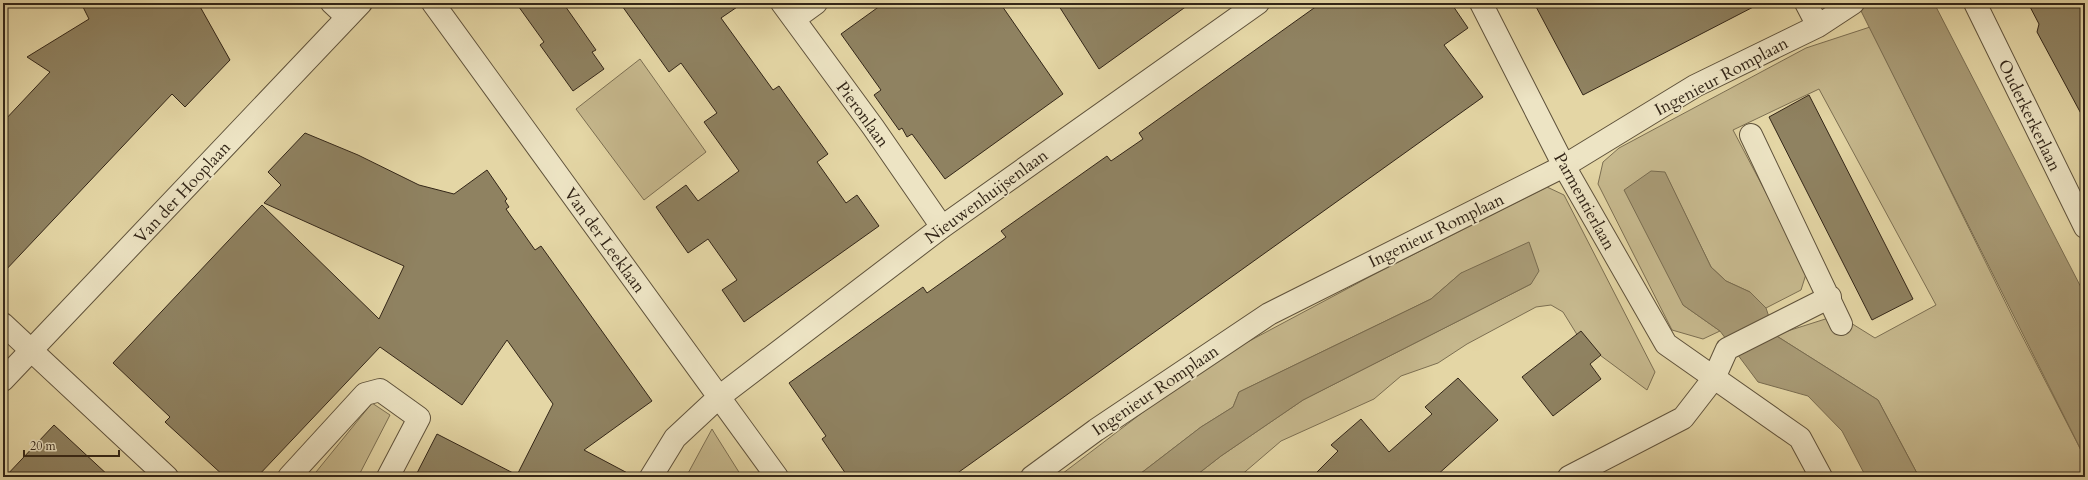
<svg xmlns="http://www.w3.org/2000/svg" width="2088" height="480" font-family="Cardo,serif">
	<style>
		.green { fill: #c6b88d; stroke: #7c6f52 }
		.water { fill: #a89a75; stroke: #796c50 }
		.building { fill: #8f8261; stroke: #332618 }
		.lines { fill: none; stroke-linecap: round; stroke-linejoin: round }
		.minor-casing { stroke: #5f523b; stroke-width: 24 }
		.tertiary-casing { stroke: #5f523b; stroke-width: 24 }
		.minor { stroke: #ede4c4; stroke-width: 22 }
		.tertiary { stroke: #ede4c4; stroke-width: 22 }
		.labels { text-anchor: middle; stroke-width: 3.5; stroke-linejoin: round; paint-order: stroke }
		.street-label { font-size: 17px; fill: #332618; stroke: #ede4c4 }
	</style>
	<rect width="100%" height="100%" fill="#e4d6a5"/>
	<filter id="stains"><feTurbulence type="fractalNoise" baseFrequency=".005" numOctaves="4"/><feColorMatrix values="0 0 0 0 .2 0 0 0 0 .09 0 0 0 0 .02 0 0 0 .5 -.17"/></filter>
	<radialGradient id="worn" r=".72"><stop offset=".6" stop-color="#630" stop-opacity="0"/><stop offset="1" stop-color="#630" stop-opacity=".3"/></radialGradient>
	<path class="green" d="M1870 27 2016 324 2085 458V477H1919L1878 400 1775 335 1838 315 1875 338 1936 305 1819 89 1733 130 1807 271 1801 290 1766 308 1750 292 1726 281 1711 267 1665 173 1683 305 1720 331 1703 339 1672 330 1598 184 1603 162 1619 148 1806 48Z
		M640 59 706 152 644 200 576 109Z
		M1547 187 1564 195 1655 372 1647 390 1581 341 1563 312 1551 305 1536 307 1467 344 1438 363 1401 376 1374 399 1281 441 1239 477H1194L1221 456 1303 400 1531 284 1461 273 1431 299 1239 392 1233 407 1201 427 1136 477H1058L1193 374 1225 354 1373 275Z
		M372 403 390 415 358 477H312Z
		M712 429 715 434 742 477H686Z"/>
	<path class="water" d="M1857 3H1934L2085 295V458Z
		M1651 171 1665 172 1711 267 1726 281 1750 292 1766 308 1775 335 1878 400 1919 477H1866L1842 431 1808 396 1758 382 1720 331 1683 305 1624 190Z
		M1529 242 1539 271 1531 284 1303 400 1221 456 1194 477H1136L1201 427 1233 407 1239 392 1431 299 1461 273Z"/>
	<path class="building" d="M81 3H198L230 60 185 107 172 94 3 273V122L50 72 27 57 89 19Z
		M516 3H563L596 50 592 52 604 69 573 91 540 45 544 42Z
		M620 3H743L721 18 773 90 779 86 828 154 817 162 846 203 857 195 879 226 744 322 722 290 737 280 708 239 688 253 656 207 686 185 698 201 739 171 704 122 717 113 681 63 669 72Z
		M884 3H1000L1063 94 945 179 912 134 907 137 902 128 899 130 874 95 881 90 841 34Z
		M1057 3H1191L1099 69Z
		M1321 3H1451L1468 28 1444 45 1483 97 952 477H848L822 439 826 436 789 383 923 287 927 293 1006 237 1001 231 1107 156 1111 161 1143 139 1139 133Z
		M1534 3H1761L1583 95Z
		M2028 3H2085V121L2037 32 2039 24Z
		M1809 95 1913 299 1872 320 1769 117Z
		M305 133 358 155 419 185 454 194 487 170 507 199 505 201 509 207 506 209 535 250 541 246 652 401 584 450 635 477H415L437 434 517 475 553 404 507 340 462 405 380 347 257 477H225L165 422 170 417 113 363 262 205 379 319 404 266 264 203 281 185 268 172Z
		M1581 331 1601 355 1590 364 1601 379 1553 416 1522 377Z
		M1458 378 1498 420 1435 477H1312L1338 451 1331 445 1361 419 1389 452 1432 414 1425 407Z
		M54 425 110 477H5Z"/>
	<g class="lines">
		<defs>
			<path id="minor" d="M332 3 347 17
				M433 3 777 477
				M782 3 873 127 942 227
				M1481 3 1564 166 1666 344 1800 438 1821 477
				M1806 3 1818 26
				M1975 3 2085 227
				M794 19 816 3
				M1751 135 1841 324
				M3 324 167 477
				M289 477 365 394 380 390 419 418 388 477
				M651 477 675 438 719 397 942 227 1258 3
				M1032 477 1096 430 1269 314 1564 166 1695 86 1818 26 1853 3
				M1569 477 1683 418 1714 378 1727 349 1830 297"/>
			<path id="tertiary" d="M3 380 361 3"/>
		</defs>
		<use href="#minor" class="minor-casing"/>
		<use href="#tertiary" class="tertiary-casing"/>
		<use href="#minor" class="minor"/>
		<use href="#tertiary" class="tertiary"/>
	</g>
	<g class="labels">
		<g class="street-label">
			<text transform="translate(1721 76) rotate(-28)" y="6">Ingenieur Romplaan</text>
			<text transform="translate(863 114) rotate(54)" y="6">Pieronlaan</text>
			<text transform="translate(2030 115) rotate(64)" y="6">Ouderkerkerlaan</text>
			<text transform="translate(182 192) rotate(-47)" y="6">Van der Hooplaan</text>
			<text transform="translate(986 196) rotate(-36)" y="6">Nieuwenhuijsenlaan</text>
			<text transform="translate(1585 201) rotate(61)" y="6">Parmentierlaan</text>
			<text transform="translate(1436 230) rotate(-26)" y="6">Ingenieur Romplaan</text>
			<text transform="translate(605 240) rotate(54)" y="6">Van der Leeklaan</text>
			<text transform="translate(1155 390) rotate(-34)" y="6">Ingenieur Romplaan</text>
		</g>
	</g>
	<rect width="2088" height="480" fill="none" stroke="#e4d6a5" stroke-width="16"/>
	<rect x="4" y="4" width="2080" height="472" fill="none" stroke="#332618" stroke-width="2"/>
	<rect x="8" y="8" width="2072" height="464" fill="none" stroke="#332618"/>
	<path d="M24 450v6h95v-6" fill="none" stroke="#332618" stroke-width="2"/>
	<text x="30" y="450" font-size="12" fill="#332618" stroke="#ede4c4" stroke-width="3" paint-order="stroke">20 m</text>
	<rect width="100%" height="100%" filter="url(#stains)"/>
	<rect width="100%" height="100%" fill="url(#worn)"/>
</svg>
